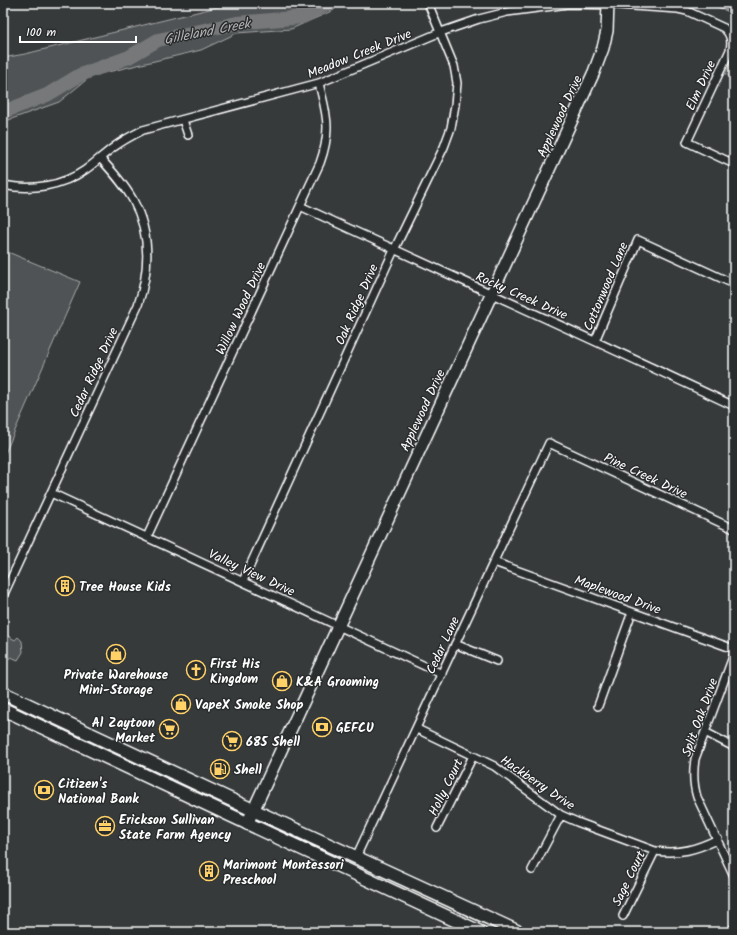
<svg xmlns="http://www.w3.org/2000/svg" width="737" height="935" font-family="Kalam,sans-serif">
	<style>
		.green { fill: #505354; stroke: #a8a9aa }
		.water { fill: #767879; stroke: #adaeaf }
		.lines { fill: none; stroke-linecap: round; stroke-linejoin: round }
		.river { stroke: #767879; stroke-width: 14 }
		.street-casing { stroke: #fff; stroke-width: 10 }
		.secondary-casing { stroke: #fff; stroke-width: 14 }
		.primary-casing { stroke: #fff; stroke-width: 15 }
		.street { stroke: #2a2d2e; stroke-width: 7 }
		.secondary { stroke: #2a2d2e; stroke-width: 11 }
		.primary { stroke: #2a2d2e; stroke-width: 12 }
		.labels { text-anchor: middle; stroke-width: 3; stroke-linejoin: round; paint-order: stroke }
		.street-label { font-size: 13px; fill: #fff; stroke: #2a2d2e }
		.poi-label { font-size: 13px; font-weight: bold; fill: #fff; stroke: #2a2d2e; text-anchor: start }
		.water-label { font-size: 14px; font-style: italic; fill: #b4b5b5; stroke: #2a2d2e }
	</style>
	<rect width="100%" height="100%" fill="#373a3b"/>
	<filter id="ink" filterUnits="userSpaceOnUse"><feTurbulence type="fractalNoise" baseFrequency=".025" numOctaves="2"/><feDisplacementMap in="SourceGraphic" scale="8" xChannelSelector="R" yChannelSelector="G"/><feConvolveMatrix kernelMatrix="1 2 1 2 8 2 1 2 1" color-interpolation-filters="sRGB"/></filter>
	<g filter="url(#ink)">
		<path class="green" d="M234 3H338L334 10 291 29 237 33 201 50 91 76 59 102 3 122V58L25 54Z
			M734 55V78L725 74Z
			M3 250 80 282 3 458Z
			M6 635 15 640 18 637 22 641 23 652 18 660 11 657 7 660 3 659V641Z"/>
		<path class="water" d="M708 3H734V14Z"/>
		<g class="lines">
			<path class="river" d="M3 112 47 95 80 75 129 57 158 40 237 23 303 17 328 3"/>
			<defs>
				<path id="street" d="M183 120 188 135
					M3 185C31 191 62 186 85 170 95 163 104 154 114 147 123 140 133 135 143 130L319 83 441 32 479 19 507 12 568 4 618 5 678 9 687 11 724 28C731 35 732 41 730 50L687 142 734 164
					M300 206C445 273 590 338 734 406
					M595 341 638 240 734 284
					M51 493 442 674
					M147 537 320 163C324 152 327 139 327 127 327 112 322 97 319 83
					M494 562 734 649
					M243 581 394 250 444 147 451 128 455 105 457 83 454 66 428 3
					M3 596 138 305C150 270 151 234 133 200 124 184 112 171 100 158
					M455 644 497 661
					M734 654 695 759C693 772 693 784 697 797L734 876
					M598 706 632 612
					M417 729 494 766 561 815 577 822 655 851C680 854 695 850 718 839
					M705 732 734 747
					M437 828 473 756
					M356 857 549 443 734 529
					M532 870 561 815
					M623 916 655 851
					M732 932 734 927"/>
				<path id="secondary" d="M247 824 594 72 603 48 607 31 608 3"/>
				<path id="primary" d="M3 693 253 810 519 932
					M3 709 480 932"/>
			</defs>
			<use href="#street" class="street-casing"/>
			<use href="#secondary" class="secondary-casing"/>
			<use href="#primary" class="primary-casing"/>
			<use href="#street" class="street"/>
			<use href="#secondary" class="secondary"/>
			<use href="#primary" class="primary"/>
		</g>
	</g>
	<defs>
		<symbol id="building-ring" viewBox="-11 -11 22 22"><circle r="9.5" fill="#2a2d2e" stroke="#ffd166" stroke-width="1.5"/><path d="M-4-6H4V6H1V3H-1V6H-4ZM-2.5-4.3h1.7v1.8h-1.7ZM.8-4.3h1.7v1.8H.8ZM-2.5-1h1.7V.8h-1.7ZM.8-1h1.7V.8H.8Z" fill="#ffd166"/></symbol>
		<symbol id="shop-ring" viewBox="-11 -11 22 22"><circle r="9.5" fill="#2a2d2e" stroke="#ffd166" stroke-width="1.5"/><path d="M-5-2.5h2.3a2.7 3.5 0 0 1 5.4 0H5L5.5 6h-11ZM-1.5-2.5h3a1.5 2.3 0 0 0-3 0Z" fill="#ffd166"/></symbol>
		<symbol id="church-ring" viewBox="-11 -11 22 22"><circle r="9.5" fill="#2a2d2e" stroke="#ffd166" stroke-width="1.5"/><path d="M-1.2-6h2.4v3.5h3.3v2.4h-3.3V6h-2.4V-.1h-3.3v-2.4h3.3Z" fill="#ffd166"/></symbol>
		<symbol id="bank-ring" viewBox="-11 -11 22 22"><circle r="9.5" fill="#2a2d2e" stroke="#ffd166" stroke-width="1.5"/><path d="M-6-4H6V4H-6ZM0-2.3a2.3 2.3 0 1 0 0 4.6a2.3 2.3 0 1 0 0-4.6Z" fill="#ffd166"/></symbol>
		<symbol id="supermarket-ring" viewBox="-11 -11 22 22"><circle r="9.5" fill="#2a2d2e" stroke="#ffd166" stroke-width="1.5"/><path d="M-6-5.5h2.5l.6 2H6L4.5 2H-2.5L-4.4-4H-6ZM-1.5 3.2a1.3 1.3 0 1 0 .1 0ZM3 3.2a1.3 1.3 0 1 0 .1 0Z" fill="#ffd166"/></symbol>
		<symbol id="fuel-ring" viewBox="-11 -11 22 22"><circle r="9.5" fill="#2a2d2e" stroke="#ffd166" stroke-width="1.5"/><path d="M-5.5-6h7V0h2V4h1.3V-2.5L3-4.5l.8-.8L6-3V5H2.5V1h-1V6h-7ZM-4.2-4.7v3.2H.2V-4.7Z" fill="#ffd166"/></symbol>
		<symbol id="office-ring" viewBox="-11 -11 22 22"><circle r="9.5" fill="#2a2d2e" stroke="#ffd166" stroke-width="1.5"/><path d="M-6-3h4V-5.5h4V-3h4V5H-6ZM-1-4.5V-3h2v-1.5ZM-6 0V1H6V0Z" fill="#ffd166"/></symbol>
	</defs>
	<g fill-rule="evenodd">
		<use href="#building-ring" x="54" y="575" width="22" height="22"/>
		<use href="#shop-ring" x="105" y="643" width="22" height="22"/>
		<use href="#church-ring" x="185" y="659" width="22" height="22"/>
		<use href="#shop-ring" x="271" y="670" width="22" height="22"/>
		<use href="#shop-ring" x="170" y="693" width="22" height="22"/>
		<use href="#bank-ring" x="311" y="716" width="22" height="22"/>
		<use href="#supermarket-ring" x="158" y="718" width="22" height="22"/>
		<use href="#supermarket-ring" x="221" y="730" width="22" height="22"/>
		<use href="#fuel-ring" x="209" y="758" width="22" height="22"/>
		<use href="#bank-ring" x="33" y="779" width="22" height="22"/>
		<use href="#office-ring" x="94" y="815" width="22" height="22"/>
		<use href="#building-ring" x="198" y="860" width="22" height="22"/>
	</g>
	<g class="labels">
		<g class="street-label">
			<text transform="translate(359 53) rotate(-22)" y="5">Meadow Creek Drive</text>
			<text transform="translate(700 85) rotate(-65)" y="5">Elm Drive</text>
			<text transform="translate(559 116) rotate(-65)" y="5">Applewood Drive</text>
			<text transform="translate(605 286) rotate(-67)" y="5">Cottonwood Lane</text>
			<text transform="translate(522 295) rotate(24)" y="5">Rocky Creek Drive</text>
			<text transform="translate(356 304) rotate(-66)" y="5">Oak Ridge Drive</text>
			<text transform="translate(240 308) rotate(-65)" y="5">Willow Wood Drive</text>
			<text transform="translate(93 372) rotate(-65)" y="5">Cedar Ridge Drive</text>
			<text transform="translate(422 410) rotate(-65)" y="5">Applewood Drive</text>
			<text transform="translate(646 475) rotate(25)" y="5">Pine Creek Drive</text>
			<text transform="translate(252 572) rotate(25)" y="5">Valley View Drive</text>
			<text transform="translate(618 594) rotate(20)" y="5">Maplewood Drive</text>
			<text transform="translate(442 645) rotate(-65)" y="5">Cedar Lane</text>
			<text transform="translate(699 717) rotate(-70)" y="5">Split Oak Drive</text>
			<text transform="translate(538 782) rotate(34)" y="5">Hackberry Drive</text>
			<text transform="translate(445 787) rotate(-64)" y="5">Holly Court</text>
			<text transform="translate(628 878) rotate(-64)" y="5">Sage Court</text>
		</g>
		<g class="poi-label">
			<text x="79" y="591">Tree House Kids</text>
			<text x="210" y="668">First His<tspan x="210" dy="15">Kingdom</tspan></text>
			<text x="116" y="679" text-anchor="middle">Private Warehouse<tspan x="116" dy="15">Mini-Storage</tspan></text>
			<text x="296" y="686">K&amp;A Grooming</text>
			<text x="195" y="709">VapeX Smoke Shop</text>
			<text x="155" y="727" text-anchor="end">Al Zaytoon<tspan x="155" dy="15">Market</tspan></text>
			<text x="336" y="732">GEFCU</text>
			<text x="246" y="746">685 Shell</text>
			<text x="234" y="774">Shell</text>
			<text x="58" y="788">Citizen's<tspan x="58" dy="15">National Bank</tspan></text>
			<text x="119" y="824">Erickson Sullivan<tspan x="119" dy="15">State Farm Agency</tspan></text>
			<text x="223" y="869">Marimont Montessori<tspan x="223" dy="15">Preschool</tspan></text>
		</g>
		<g class="water-label">
			<text transform="translate(207 31) rotate(-11)" y="5">Gilleland Creek</text>
		</g>
	</g>
	<rect width="737" height="935" fill="none" stroke="#2a2d2e" stroke-width="16"/>
	<rect x="8" y="8" width="721" height="919" fill="none" stroke="#fff" stroke-width="1.5" filter="url(#ink)"/>
	<path d="M20 36v6h116v-6" fill="none" stroke="#ffffff" stroke-width="2"/>
	<text x="26" y="36" font-size="12" fill="#ffffff" stroke="#2a2d2e" stroke-width="3" paint-order="stroke">100 m</text>
</svg>
